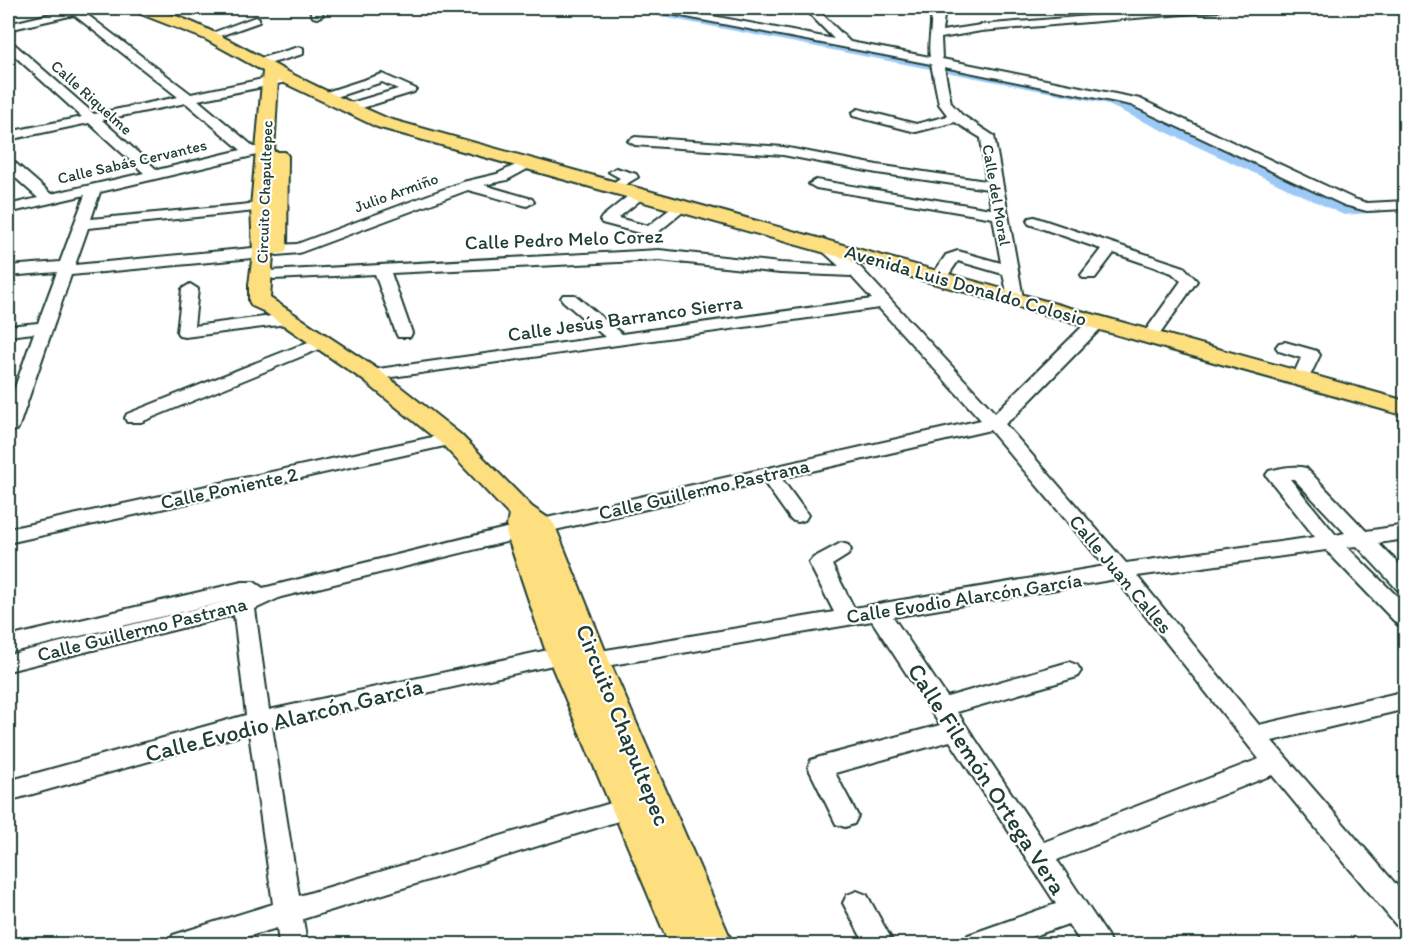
<svg xmlns="http://www.w3.org/2000/svg" width="1413" height="952" font-family="Itim,sans-serif">
	<style>
		.lines { fill: none; stroke-linecap: round; stroke-linejoin: round }
		.canal { fill: #9dc9f7; fill-rule: evenodd }
		.minor-casing { stroke: #1f3d34; stroke-width: 4 }
		.major-casing { stroke: #1f3d34; stroke-width: 4 }
		.minor { fill: #fff; fill-rule: evenodd }
		.major { fill: #fddf80; fill-rule: evenodd }
		.labels { text-anchor: middle; stroke-width: 4.5; stroke-linejoin: round; paint-order: stroke }
		.far-street-label { font-size: 16px; fill: #1f3d34; stroke: #fff }
		.street-label { font-size: 20px; fill: #1f3d34; stroke: #fff }
		.near-street-label { font-size: 24px; fill: #1f3d34; stroke: #fff }
	</style>
	<rect width="100%" height="100%" fill="#fff"/>
	<filter id="ink" filterUnits="userSpaceOnUse"><feTurbulence type="fractalNoise" baseFrequency=".0167" numOctaves="2"/><feDisplacementMap in="SourceGraphic" scale="12" xChannelSelector="R" yChannelSelector="G"/><feConvolveMatrix kernelMatrix="1 2 1 2 8 2 1 2 1" color-interpolation-filters="sRGB"/></filter>
	<g filter="url(#ink)">
		<g class="lines">
			<path class="canal" d="M626 8H647L1111 97 1351 207 1393 203 1400 207 1393 211 1344 215 1104 103 632 11Z"/>
			<defs>
				<path id="minor" d="M76 8H91V11L85 13 191 94 287 74 293 78 287 82 198 100 254 147 269 146 271 149 269 152 100 192 91 219 261 203 266 204 268 207 266 210 88 228 75 265 263 247 269 250 277 245 297 244 463 182 497 174 526 160 533 164 531 167 507 180 484 185 532 199 534 202 527 206 468 190 299 253 277 255 271 252 263 257 71 275 19 426 17 430 8 431V407L34 333 8 336V326L38 323 57 272 8 276V266L60 262 85 195 8 213V205L38 198 8 171V160L13 161 51 194 144 173 89 123 8 140V132L82 117 8 50V41L12 42 94 114 178 97 74 15 8 30V24ZM186 103 241 150 157 170 102 120Z
					M309 8H320L323 15 317 18 313 17Z
					M649 8H670L834 39 804 8H816L850 42 930 57C927 40 934 24 930 8H941L944 16 942 31 981 25 1184 8H1223L1218 11 981 31 941 38 942 59 1140 99 1354 199 1367 203 1406 201V209L1367 211 1344 205 1131 105 944 67 951 103 962 115 994 136 1023 298 1015 303 1009 301 1003 274 958 261 945 280 939 282 931 277 946 255 958 251 1001 263 993 218 816 188 809 184 816 180 991 209 988 189 877 173 783 155 635 145 628 141 635 137 783 147 877 165 986 181 981 138 955 122 916 132 853 116 852 113 858 109 916 124 948 116 939 104 931 64 655 11Z
					M255 17 259 18V22L214 38 210 39 204 36Z
					M299 47 303 48V54L258 67 252 63 254 60Z
					M382 74 416 89 414 92 349 112 343 108 344 105 398 89 382 82 324 101 318 97 320 94Z
					M616 168 636 174 638 177 613 192 606 188 620 178 609 172Z
					M638 191 643 192 645 195 643 198 618 218 648 226 678 203H688L690 206 656 234 651 236 602 223 600 220 602 217 633 192Z
					M1034 217 1184 267 1197 281 1155 341H1143L1141 337 1181 281 1172 273 1114 253 1095 278H1083L1081 275 1101 249 1029 224 1027 221 1029 218Z
					M823 239 828 241 861 268 995 413 1091 318H1103L1105 322 1103 326 1015 416 1005 424 1126 563 1315 537 1266 475 1269 471C1281 468 1294 465 1306 468L1366 531 1406 525V539L1378 543 1406 571V592L1398 590 1357 546 1347 547 1406 605V627L1398 625 1326 550 1137 576 1259 725 1406 691V709L1272 741 1406 896V928L1396 925 1272 775 1057 860 1107 935 1111 944H1082L1068 924 1011 944H964L968 935 1056 904 950 741 835 773 858 816 854 824 845 827 836 824 808 767 811 760 820 757 940 725 872 621 594 668 586 666 583 660 586 654 594 652 834 612 809 563 813 558 841 543 848 545 851 550 848 555 832 565 854 608 1105 566 990 430 781 478 808 515 805 520 798 522 791 520 764 482 542 533 281 597 255 609 269 710 562 647 570 649 573 655 570 661 562 663 272 727 299 896 628 798 637 801 641 808 637 815 628 818 303 919 307 944H279L277 928 222 944H169L173 935 273 904 249 733 8 801V781L246 715 234 615 8 671V655L232 600 8 653V637L242 582H254L263 588 542 519 981 420 879 308 371 380 365 379 362 375 365 371 371 370 605 337 563 301 561 298 563 295H575L622 334 872 299 851 276 780 273 659 260 391 273 412 333 410 337H398L396 333 375 274 274 279 268 277 266 274 268 271 659 250 780 263 839 266 815 244ZM1290 479H1294L1345 533 1336 535ZM1116 579 1259 759 1044 842 957 712 1077 677 1081 671 1077 665 1069 662 947 697 893 617Z
					M190 284 198 289 194 326 287 314 295 319 287 324 185 337 179 336 177 332 182 289Z
					M321 337 327 338 330 342 327 346 141 422H127L125 418 127 414Z
					M1285 342 1317 351 1320 355 1306 384H1294L1291 380 1301 358 1279 351 1276 347 1279 343Z
					M451 433 458 435 460 439 458 443 8 543V529Z
					M857 891 867 895 894 944H865L843 903 847 895Z"/>
				<path id="major" d="M131 8C174 3 254 55 294 75 325 91 357 105 389 119L1406 401V416L377 127 278 80 274 152H285L288 156 287 249 284 253 273 254 270 298 379 370 460 434 532 507 551 520 555 526 609 660 733 944H669L547 655 506 532 509 515 442 444 363 380 263 311 252 306 249 301V285L253 252 251 207 263 71 205 39 133 11Z"/>
			</defs>
			<use href="#minor" class="minor-casing"/>
			<use href="#major" class="major-casing"/>
			<use href="#minor" class="minor"/>
			<use href="#major" class="major"/>
		</g>
	</g>
	<g class="labels">
		<g class="far-street-label">
			<text transform="translate(92 97) rotate(42)" y="6">Calle Riquelme</text>
			<text transform="translate(132 161) rotate(-13)" y="6">Calle Sabás Cervantes</text>
			<text transform="translate(264 192) rotate(-88)" y="6">Circuito Chapultepec</text>
			<text transform="translate(396 192) rotate(-20)" y="6">Julio Armiño</text>
			<text transform="translate(997 195) rotate(80)" y="6">Calle del Moral</text>
		</g>
		<g class="street-label">
			<text transform="translate(564 239) rotate(-2)" y="7">Calle Pedro Melo Corez</text>
			<text transform="translate(966 285) rotate(16)" y="7">Avenida Luis Donaldo Colosio</text>
			<text transform="translate(625 318) rotate(-8)" y="7">Calle Jesús Barranco Sierra</text>
			<text transform="translate(229 488) rotate(-12)" y="7">Calle Poniente 2</text>
			<text transform="translate(704 489) rotate(-13)" y="7">Calle Guillermo Pastrana</text>
			<text transform="translate(1121 574) rotate(50)" y="7">Calle Juan Calles</text>
			<text transform="translate(964 598) rotate(-9)" y="7">Calle Evodio Alarcón García</text>
			<text transform="translate(142 629) rotate(-14)" y="7">Calle Guillermo Pastrana</text>
		</g>
		<g class="near-street-label">
			<text transform="translate(284 720) rotate(-14)" y="8">Calle Evodio Alarcón García</text>
			<text transform="translate(623 725) rotate(68)" y="8">Circuito Chapultepec</text>
			<text transform="translate(987 779) rotate(57)" y="8">Calle Filemón Ortega Vera</text>
		</g>
	</g>
	<rect width="1413" height="952" fill="none" stroke="#fff" stroke-width="30"/>
	<rect x="15" y="15" width="1383" height="922" fill="none" stroke="#1f3d34" stroke-width="2" filter="url(#ink)"/>
</svg>
